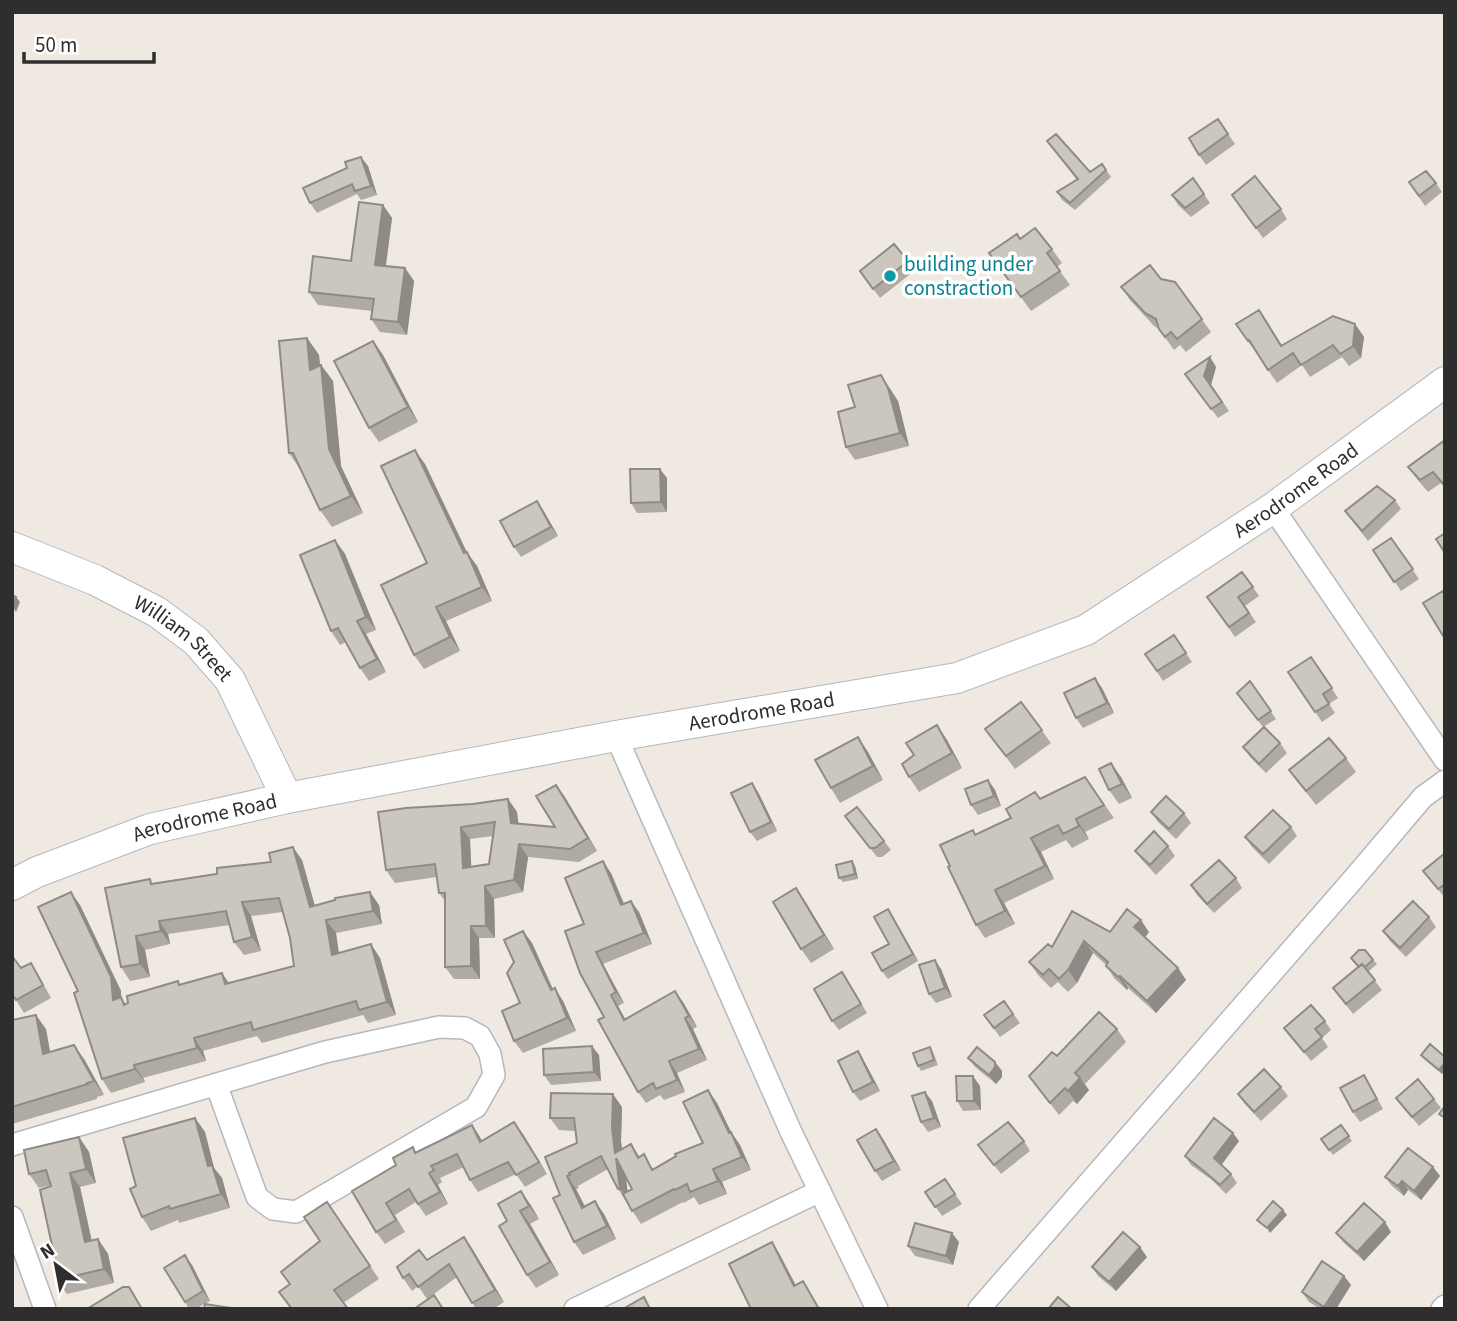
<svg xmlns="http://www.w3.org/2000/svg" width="1457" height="1321" font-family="'Source Sans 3',sans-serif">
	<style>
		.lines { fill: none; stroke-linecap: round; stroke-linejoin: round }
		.street-casing { stroke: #b4b7c1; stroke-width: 24 }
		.secondary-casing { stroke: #b4b7c1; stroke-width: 32 }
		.street { stroke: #fff; stroke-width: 21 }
		.secondary { stroke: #fff; stroke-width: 30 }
		.wall { fill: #afaba4; fill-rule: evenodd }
		.shaded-wall { fill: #8e8b86 }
		.building { fill: #cbc7bf; stroke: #8e8b86; stroke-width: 2; fill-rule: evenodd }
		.culture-dot { fill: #0f9aa8; stroke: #fff; stroke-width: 2.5 }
		.labels { text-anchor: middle; stroke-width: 7; stroke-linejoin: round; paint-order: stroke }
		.culture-label { font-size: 21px; fill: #0d838f; stroke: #fff; text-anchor: start }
		.street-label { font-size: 21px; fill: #2e2e2e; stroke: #fff }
	</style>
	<rect width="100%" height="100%" fill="#efe9e1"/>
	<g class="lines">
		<defs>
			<path id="street" d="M1273 508 1445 760
				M616 736 791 1132 877 1309
				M12 1145 325 1052 439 1027 465 1028 480 1036 490 1054 494 1075 476 1107 296 1212 273 1209 257 1197 216 1084
				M12 1217 45 1309
				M575 1309 820 1191
				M979 1309 1356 876 1423 797 1445 781
				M1442 1309 1445 1306"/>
			<g id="secondary">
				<path id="s1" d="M12 547 95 580 157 612 196 641 230 680 287 798"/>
				<path id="s2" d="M12 885 37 872 150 829 287 798 616 736 957 678 1086 630 1273 508 1445 382"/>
			</g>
		</defs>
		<use href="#street" class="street-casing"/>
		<use href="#secondary" class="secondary-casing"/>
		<use href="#street" class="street"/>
		<use href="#secondary" class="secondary"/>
	</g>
	<path class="wall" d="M1218 119 1235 144 1206 165 1199 155Z
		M1047 141 1090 172 1102 164 1111 177 1075 210 1062 200 1057 192 1077 180Z
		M368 166 377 195 361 200 357 194 317 213 310 203 347 168Z
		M1193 178 1210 203 1191 217 1178 205 1172 195Z
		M1409 182 1436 183 1442 192 1425 206Z
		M1232 195 1281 209 1287 219 1263 238Z
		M383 205 392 218 386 266 405 268 414 281 407 335 380 332 371 319 372 311 318 305 309 292 351 261Z
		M1020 238 1052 249 1062 263 1057 267 1070 285 1031 311 999 267Z
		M908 261 914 271 880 298 860 271Z
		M1161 279 1175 282 1211 332 1186 352 1180 345 1174 350 1159 329 1154 326 1130 300 1121 287Z
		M1259 310 1282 345 1355 324 1364 337 1361 358 1349 366 1342 357 1310 377 1302 365 1277 383 1236 324Z
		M307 338 319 355 320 365H321L333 381 341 466 363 513 332 527 320 510 300 469 289 453Z
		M373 341 383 355 418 422 379 442 369 428Z
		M1210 357 1216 367 1211 385 1229 411 1218 418 1185 374Z
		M881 375 898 401 909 446 855 460 846 447 855 407Z
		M1445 440V487L1441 483 1428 492 1416 478 1408 467Z
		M425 464 466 552 477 566 492 601 446 621 460 651 424 669 414 655 427 563Z
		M667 478V512L637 513 631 503Z
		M1395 500 1401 509 1368 541 1345 511Z
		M543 510 558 536 521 557 514 547Z
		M1391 538 1419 579 1401 591 1373 550Z
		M335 540 345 554 376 630 366 634 386 672 369 681 360 668 346 642 340 645 331 631Z
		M1242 572 1259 596 1245 606 1256 622 1235 637 1207 597Z
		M1174 635 1192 662 1163 681 1145 654Z
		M1311 657 1338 698 1329 704 1335 713 1322 722 1288 672Z
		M1250 681 1276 719 1263 727 1237 693Z
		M1102 688 1114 713 1083 728 1076 718Z
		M1021 702 1051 743 1015 769 985 729Z
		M937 725 947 740 962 768 919 792 909 777 914 755Z
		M858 737 868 752 883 780 840 803 831 788Z
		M1280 743 1287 753 1266 773 1250 757 1243 747Z
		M1346 758 1356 772 1316 805 1289 770Z
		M1085 777 1114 818 1085 832 1089 839 1072 848 1066 840 1041 852 1054 879 1004 903 1015 924 985 938 976 925 950 866 973 830 976 835 1011 818 1035 792 1040 799Z
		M1121 777 1132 798 1119 804 1109 790Z
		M988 780 995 790 1001 806 978 815 971 805Z
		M556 785 597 851 579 862 528 857 523 892 494 899 495 938H479L480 979H454L445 967V901L439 893 437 877 395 883 386 870 473 804 508 799 517 812 518 823 555 827ZM493 836 489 864 471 867 470 839Z
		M758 792 777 831 757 841 750 832Z
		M1151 812 1184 813 1191 823 1176 839 1158 822Z
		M845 816 884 841 891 850 882 857H877Z
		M1291 827 1297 836 1269 864 1252 847 1245 837Z
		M1168 846 1175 856 1156 875 1142 860 1135 851Z
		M1445 853V898L1423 871Z
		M302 860 315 906 379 905 382 924 336 933 339 953 380 958 396 1015 368 1023 363 1015 262 1043 257 1036 203 1051 206 1061 143 1078 145 1082 111 1093 102 1079 78 991 80 905 121 991V998L126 1004 181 984 222 973 229 983 294 966 290 938 283 912 251 916 261 951 244 955 234 942 230 925 168 934 170 944 145 950 150 977 130 981 121 967 153 883Z
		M852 861 855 866 858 879 843 882 839 878Z
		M611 873 624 904 639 912 652 944 603 964 624 1003 618 1006 625 1019 683 1002 697 1027 693 1029 707 1060 677 1073 685 1092 664 1100 660 1095 646 1103 638 1092 584 924Z
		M1236 878 1242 888 1214 913 1197 895 1191 885Z
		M796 888 806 903 834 949 811 963 801 949Z
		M893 917 918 961 888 979 882 971 889 944Z
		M1429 917 1436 927 1406 957 1390 941 1383 931Z
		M523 931 532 943 553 989 563 1001 576 1031 523 1053 514 1041 520 1003 514 962Z
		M1110 932H1149L1145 937 1178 968 1186 980 1156 1013 1128 988 1127 990 1114 978 1106 965 1093 953 1077 983 1068 992 1058 982 1051 988 1038 975 1029 962 1052 947Z
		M1351 958 1373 960 1377 964 1368 972 1382 990 1353 1014 1333 988 1358 967Z
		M31 963 39 976 51 998 24 1013 16 1000 21 968Z
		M941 969 952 997 936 1003 929 994Z
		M842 972 867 1013 839 1030 832 1021Z
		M1004 1001 1020 1023 1000 1037 984 1015Z
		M12 1020 46 1029 50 1052 84 1059 104 1095 97 1097V1099L12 1124Z
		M1325 1021 1331 1030 1322 1038 1328 1047 1311 1061 1284 1028Z
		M1117 1029 1126 1042 1085 1084 1089 1090 1077 1104 1073 1101 1059 1115 1029 1076 1057 1056Z
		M1430 1044 1442 1074 1425 1060 1421 1055Z
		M930 1047 933 1052 938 1065 921 1071 918 1066Z
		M858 1051 864 1061 880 1091 860 1101 853 1092Z
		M599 1055 601 1081 551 1085 544 1075Z
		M968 1058 995 1062 1002 1071V1077L996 1084 975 1067Z
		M1370 1085 1383 1109 1360 1122 1353 1112Z
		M980 1086 981 1110 963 1111 957 1101Z
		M1281 1087 1288 1096 1261 1121 1244 1103 1238 1094Z
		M708 1090 717 1103 731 1132 740 1145 751 1170 722 1182 727 1194 699 1205 694 1197 684 1203 683 1202 641 1224 618 1189 608 1169 578 1186 579 1188 576 1189 585 1206 604 1214 616 1239 583 1255 574 1242 560 1195 577 1143 575 1131 559 1130 550 1118 622 1107 621 1141 622 1149 631 1144 640 1157 654 1169 703 1143ZM626 1177 632 1189 627 1191Z
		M1396 1098 1434 1099 1441 1108 1419 1126Z
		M932 1101 941 1127 928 1132 921 1122Z
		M195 1118 205 1132 214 1168 222 1178 230 1208 179 1223 178 1220 151 1231 142 1217 136 1186Z
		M514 1122 547 1174 525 1187 516 1174 478 1192 470 1180 464 1167 440 1178 442 1182 438 1185 448 1204 426 1216 416 1202 395 1215 405 1232 385 1244 376 1232 396 1165 413 1147 416 1152 472 1125 482 1141Z
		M1341 1125 1352 1141 1333 1155 1321 1139Z
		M79 1137 89 1152 96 1183 80 1187 92 1241 98 1239 108 1254 114 1283 67 1294 57 1280 53 1250 51 1185 39 1188 29 1174Z
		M883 1139 901 1170 882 1181 875 1171Z
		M1024 1141 1030 1151 1001 1174 978 1145Z
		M1239 1141 1221 1165 1231 1174 1237 1183 1226 1194 1212 1180 1191 1165 1185 1156Z
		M1433 1167 1440 1176 1421 1200 1408 1190 1404 1196 1392 1186 1385 1177Z
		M945 1179 962 1204 942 1216 925 1192Z
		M327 1202 379 1279 343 1303 348 1309H291L279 1292 290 1285 281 1272 320 1241Z
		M530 1204 539 1219 530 1224 559 1275 536 1288 527 1275 507 1221Z
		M1391 1232 1364 1261 1343 1242 1336 1233Z
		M464 1237 473 1250 504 1302 493 1309H476L457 1277 427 1299 418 1286 412 1291 403 1278 427 1260Z
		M959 1242 953 1265 915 1256 908 1246Z
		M1147 1257 1116 1291 1098 1276 1092 1267Z
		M192 1265 210 1301 205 1304 231 1309H204V1304L196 1309H189L185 1302Z
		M1344 1276 1351 1285 1336 1309H1320L1309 1302 1302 1292Z"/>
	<path class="shaded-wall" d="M361 157 368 166 377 195 371 186Z
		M383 205 392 218 384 278 375 265Z
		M405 268 414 281 407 335 398 322Z
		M1355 324 1364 337 1361 358 1353 346Z
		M307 338 319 355 322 387 310 370Z
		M373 341 383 355 418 422 408 407Z
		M1210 357 1216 367 1211 385 1229 411 1204 376Z
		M321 365 333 381 341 466 363 513 351 496 329 449Z
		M881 375 898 401 909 446 900 433Z
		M415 450 425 464 474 567 464 553Z
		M660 469 667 478V512L661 502Z
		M537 501 543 510 558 536 551 527Z
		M335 540 345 554 376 630 366 617Z
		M467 552 477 566 492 601 482 587Z
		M16 597 20 602 16 612 13 607Z
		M436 607 446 621 460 651 450 637Z
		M357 621 366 634 386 672 377 659Z
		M1095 678 1102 688 1114 713 1107 703Z
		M937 725 947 740 962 768 952 753Z
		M858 737 868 752 883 780 873 766Z
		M1111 763 1121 777 1132 798 1122 784Z
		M988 780 995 790 1001 806 994 796Z
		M752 783 758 792 777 831 771 822Z
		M556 785 565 797 597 851 588 838Z
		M508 799 517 812 520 835 511 823Z
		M1076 819 1085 832 1089 839 1079 826Z
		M461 827 470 839 472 881 463 868Z
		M1031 838 1041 852 1054 879 1045 866Z
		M519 844 528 857 523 892 514 880Z
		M293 847 302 860 319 921 310 907Z
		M603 861 611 873 629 916 621 905Z
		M852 861 855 866 858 879 855 874Z
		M485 886 494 899 495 938 486 926Z
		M796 888 806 903 834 949 824 935Z
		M995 890 1004 903 1015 924 1005 911Z
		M71 892 80 905 121 991V998L130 1011 124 1005 113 1000Z
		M370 892 379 905 382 924 373 911Z
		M631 901 639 912 652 944 644 933Z
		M242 902 251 916 261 951 252 937Z
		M888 909 893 917 918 961 913 954Z
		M326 920 336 933 341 969 332 955Z
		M1141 920 1149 932 1143 940 1134 927Z
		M159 921 168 934 170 944 161 931Z
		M471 926 479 938 480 979 471 966Z
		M523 931 532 943 559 1003 551 990Z
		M136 936 145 950 150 977 140 964Z
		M1084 941 1093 953 1077 983 1068 970Z
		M371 944 380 958 396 1015 387 1002Z
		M596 952 603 964 624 1003 616 992Z
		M935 960 941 969 952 997 945 988Z
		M1178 968 1186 980 1156 1013 1147 1001Z
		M222 973 231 987 225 984Z
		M1120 976 1128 988 1127 990 1118 977Z
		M555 988 563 1001 576 1031 567 1018Z
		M675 991 683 1002 697 1027 689 1016Z
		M611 995 618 1006 632 1031 624 1020Z
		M36 1015 46 1029 53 1069 43 1054Z
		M685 1018 693 1029 707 1060 699 1049Z
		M194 1038 203 1051 206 1061 197 1048Z
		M74 1045 84 1059 104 1095 94 1081Z
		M592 1046 599 1055 601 1081 594 1072Z
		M858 1051 864 1061 880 1091 873 1082Z
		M669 1061 677 1073 685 1092 677 1080Z
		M995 1062 1002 1071V1077L996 1084 989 1075Z
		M1445 1062V1071L1442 1074 1439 1070Z
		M134 1065 143 1078 145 1082 135 1069Z
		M973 1076 980 1086 981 1110 974 1101Z
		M1080 1078 1089 1090 1077 1104 1068 1091Z
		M708 1090 717 1103 732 1134 731 1132 740 1145 751 1170 742 1157Z
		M925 1092 932 1101 941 1127 934 1118Z
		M613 1094 622 1107 621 1141 624 1166 615 1153 612 1128Z
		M195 1118 205 1132 214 1168 222 1178 230 1208 221 1194 208 1166Z
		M514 1122 523 1134 547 1174 539 1162Z
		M472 1125 480 1137 488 1154 480 1142Z
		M876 1129 883 1139 901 1170 894 1161Z
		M1233 1133 1239 1141 1220 1167 1214 1158Z
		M79 1137 89 1152 96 1183 86 1169Z
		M616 1158 625 1171 629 1201 620 1189Z
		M1433 1167 1440 1176 1421 1200 1414 1191Z
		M713 1169 722 1182 727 1194 718 1181Z
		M70 1173 80 1187 95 1257 85 1242Z
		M429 1173 438 1185 448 1204 440 1192Z
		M567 1176 576 1189 591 1220 582 1208Z
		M1402 1181 1408 1190 1404 1196 1398 1186Z
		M521 1191 530 1204 539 1219 529 1206Z
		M595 1201 604 1214 616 1239 607 1226Z
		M1283 1210 1287 1215 1270 1233 1267 1228Z
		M520 1211 530 1224 559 1275 550 1262Z
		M1385 1222 1391 1232 1364 1261 1357 1252Z
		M952 1233 959 1242 953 1265 946 1256Z
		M464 1237 473 1250 504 1302 495 1290Z
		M98 1239 108 1254 114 1283 104 1269Z
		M772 1242 779 1253 802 1297 794 1286Z
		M1140 1247 1147 1257 1116 1291 1109 1282Z
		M185 1255 192 1265 210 1301 203 1291Z
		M1344 1276 1351 1285 1336 1309H1326L1324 1307Z"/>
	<path class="building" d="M1218 119 1228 134 1199 155 1189 138Z
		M1056 134 1090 172 1102 164 1106 170 1070 203 1057 192 1078 179 1047 141Z
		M361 157 371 186 355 191 352 184 310 203 303 188 347 168 345 162Z
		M1426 171 1436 183 1419 196 1409 182Z
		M1255 176 1281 209 1256 228 1232 195Z
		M1193 178 1204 194 1185 208 1172 195Z
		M359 202 383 205 375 265 405 268 398 322 371 319 374 299 309 292 313 256 351 261Z
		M1035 228 1052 249 1047 253 1060 271 1021 297 989 253 1017 234 1020 239Z
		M894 244 908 261 873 289 860 271Z
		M1150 265 1161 279 1175 282 1202 319 1177 339 1171 332 1165 337 1159 329 1156 319 1145 313 1121 287Z
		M1259 310 1281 346 1333 316 1355 324 1353 346 1340 354 1333 345 1301 365 1293 353 1268 370 1249 340 1248 341 1236 324Z
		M307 338 310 370 321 365 329 449 351 496 320 510 293 453H289L279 341Z
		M373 341 408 407 369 428 334 361Z
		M1210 357 1204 376 1222 402 1211 409 1185 374Z
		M881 375 888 388 900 433 846 447 838 412 855 407 848 385Z
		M1445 440V486L1433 472 1420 480 1408 467Z
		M415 450 464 553 467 552 482 587 436 607 450 637 414 655 381 585 427 563 381 466Z
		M630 469H660L661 502 631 503Z
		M1377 486 1395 500 1362 531 1345 511Z
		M537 501 551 527 514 547 500 521Z
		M1445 533V553L1436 539Z
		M1391 538 1413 569 1394 582 1373 550Z
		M335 540 366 617 357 621 377 659 360 668 338 628 331 631 300 555Z
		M1242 572 1253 587 1238 597 1249 613 1229 627 1207 597Z
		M1443 591 1445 595V639L1423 603Z
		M12 595 16 597 13 607H12Z
		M1174 635 1186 653 1157 671 1145 654Z
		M1311 657 1332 688 1323 694 1329 704 1315 712 1288 672Z
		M1095 678 1107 703 1076 718 1064 693Z
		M1250 681 1271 711 1258 720 1237 693Z
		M1021 702 1042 730 1006 756 985 729Z
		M937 725 952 753 909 777 902 764 914 755 906 743Z
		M1264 727 1280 743 1259 764 1243 747Z
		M858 737 873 766 831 788 815 760Z
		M1329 738 1346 758 1306 791 1289 770Z
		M1111 763 1122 784 1109 790 1099 769Z
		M1085 777 1104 805 1076 819 1079 826 1063 834 1058 825 1031 838 1045 866 995 890 1005 911 976 925 948 867 950 866 940 845 973 830 975 835 1011 818 1006 809 1035 792 1040 799Z
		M988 780 994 796 971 805 965 789Z
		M752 783 771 822 750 832 731 793Z
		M556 785 588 838 570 849 519 844 514 880 485 886 486 926H471V966L445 967V893H439L435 864 386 870 378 812 406 808 473 804 508 799 511 823 555 827 536 796ZM495 822 489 864 463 868 461 827Z
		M1166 796 1184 813 1169 829 1151 812Z
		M857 807 884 841 875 848H870L845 816Z
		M1273 810 1291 827 1263 854 1245 837Z
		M1154 831 1168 846 1150 865 1135 851Z
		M293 847 310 907 335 900V898L370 892 373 911 326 920 332 955 371 944 387 1002 359 1010 356 1001 253 1030 251 1022 194 1038 197 1048 134 1065 135 1069 102 1079 74 993 78 991 38 907 71 892 111 977 113 1000 121 997 124 1005 128 1003 127 996 178 981 179 985 222 973 225 984 294 966 290 938 279 898 242 902 252 937 234 942 226 911 159 921 161 931 136 936 140 964 121 967 105 888 150 879 151 884 217 874V868L271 862 269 853Z
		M1445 853V884L1438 889 1423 871Z
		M1219 860 1236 878 1207 904 1191 885Z
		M603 861 621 905 631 901 644 933 596 952 616 992 611 995 624 1020 675 991 689 1016 685 1018 699 1049 669 1061 677 1080 656 1089 653 1083 638 1092 598 1020 604 1017 580 973 565 931 584 924 565 878Z
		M852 861 855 874 839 878 836 865Z
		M796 888 824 935 801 949 773 902Z
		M1413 901 1429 917 1400 948 1383 931Z
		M888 909 913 954 882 971 872 953 889 944 874 917Z
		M1127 909 1141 920 1134 927 1178 968 1147 1001 1120 976 1118 977 1106 966 1108 962 1084 941 1068 970 1059 979 1049 969 1043 975 1029 962 1048 944 1052 947 1072 911 1110 932Z
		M523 931 551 990 555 988 567 1018 514 1041 502 1011 520 1003 507 973 514 962 504 940Z
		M1359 950H1365L1373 960 1365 967 1362 964 1359 967 1351 958Z
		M12 956 21 968 31 963 43 985 16 1000 12 994Z
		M935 960 945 988 929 994 919 965Z
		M1362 964 1375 980 1346 1004 1333 988Z
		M842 972 861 1004 832 1021 814 989Z
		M1004 1001 1013 1014 994 1028 984 1015Z
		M1311 1005 1325 1021 1315 1029 1322 1037 1304 1052 1284 1028Z
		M1099 1012 1117 1029 1075 1073 1080 1078 1068 1091 1065 1088 1050 1103 1029 1076 1052 1052 1057 1056Z
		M36 1015 43 1054 74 1045 94 1081 87 1083 88 1084 12 1107V1020Z
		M1430 1044 1445 1057V1062L1439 1070 1421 1055Z
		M592 1046 594 1072 544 1075 543 1049Z
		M930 1047 934 1060 918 1066 913 1053Z
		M977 1047 995 1062V1067L989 1075 968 1058Z
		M858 1051 873 1082 853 1092 838 1061Z
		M1264 1069 1281 1087 1254 1112 1238 1094Z
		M1364 1075 1377 1099 1353 1112 1340 1088Z
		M956 1076H973L974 1101H957Z
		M1418 1079 1434 1099 1412 1117 1396 1098Z
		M708 1090 729 1133 731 1132 742 1157 713 1169 718 1181 690 1192 687 1184 675 1190 674 1189 632 1211 623 1194 632 1189 616 1158 620 1189H618L601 1156 569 1173 570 1175 567 1176 582 1208 595 1201 607 1226 574 1242 553 1198 560 1195 545 1157 577 1143 574 1118H550L551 1093 613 1094 612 1128 615 1153 631 1144 638 1158 644 1154 652 1170 676 1156 675 1154 703 1143 683 1102Z
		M925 1092 934 1118 921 1122 912 1096Z
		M1445 1106V1118L1439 1114Z
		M195 1118 208 1166 212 1165 221 1194 170 1209 169 1206 142 1217 130 1189 136 1186 123 1138Z
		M1214 1118 1233 1133 1214 1158 1231 1174 1220 1185 1205 1172 1185 1156Z
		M514 1122 539 1162 516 1175 508 1162 470 1180 457 1154 431 1166 434 1170 429 1173 440 1192 418 1204 409 1189 386 1203 396 1220 376 1232 352 1191 396 1165 393 1158 413 1147 415 1153 472 1125 480 1142Z
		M1008 1122 1024 1141 994 1165 978 1145Z
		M1341 1125 1349 1136 1329 1150 1321 1139Z
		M876 1129 894 1161 875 1171 857 1140Z
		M79 1137 86 1169 70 1173 85 1242 98 1239 104 1269 57 1280 50 1251 53 1250 40 1190 51 1186 46 1170 29 1174 24 1150Z
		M1408 1148 1433 1167 1414 1191 1402 1181 1398 1186 1385 1177Z
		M945 1179 955 1194 935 1207 925 1192Z
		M521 1191 529 1206 520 1211 550 1262 527 1275 499 1226 507 1221 498 1204Z
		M1273 1201 1283 1210 1267 1228 1257 1220Z
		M327 1202 370 1266 334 1290 348 1309H292L279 1292 290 1284 281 1272 320 1241 304 1217Z
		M1364 1203 1385 1222 1357 1252 1336 1233Z
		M915 1223 952 1233 946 1256 908 1246Z
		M1123 1232 1140 1247 1109 1282 1092 1267Z
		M464 1237 495 1290 472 1303 449 1264 418 1287 409 1274 403 1278 397 1267 419 1250 427 1260Z
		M772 1242 794 1286 803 1281 819 1309H751L729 1264Z
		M185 1255 203 1291 185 1302 164 1268Z
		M1322 1261 1344 1276 1324 1307 1302 1292Z
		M123 1287H129L142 1309H87Z
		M434 1295 443 1309H414Z
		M644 1297 650 1309H623Z
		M1058 1297 1072 1309H1048Z
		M205 1304 231 1308 204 1309Z"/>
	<circle class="culture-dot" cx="890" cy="276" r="7"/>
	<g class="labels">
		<g class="culture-label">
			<text x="904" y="271">building under<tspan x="904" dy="24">constraction</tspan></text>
		</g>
		<g class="street-label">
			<text dy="7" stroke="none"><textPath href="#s2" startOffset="1360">Aerodrome Road</textPath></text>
			<text dy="7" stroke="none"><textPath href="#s1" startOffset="196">William Street</textPath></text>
			<text dy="7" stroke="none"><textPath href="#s2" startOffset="772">Aerodrome Road</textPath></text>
			<text dy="7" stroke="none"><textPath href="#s2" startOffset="205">Aerodrome Road</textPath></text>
		</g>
	</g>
	<rect width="1457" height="1321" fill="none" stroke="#2e2e2e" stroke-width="28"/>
	<g transform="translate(56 1265) rotate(328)" stroke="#ffffff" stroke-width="5" paint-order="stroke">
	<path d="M0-5L12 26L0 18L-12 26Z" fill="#2e2e2e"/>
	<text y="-10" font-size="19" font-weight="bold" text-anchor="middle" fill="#2e2e2e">N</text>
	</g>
	<path d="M24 52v10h130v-10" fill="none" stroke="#2e2e2e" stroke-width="3.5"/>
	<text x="35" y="52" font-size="21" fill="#2e2e2e" stroke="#ffffff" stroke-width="5" paint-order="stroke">50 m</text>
</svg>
